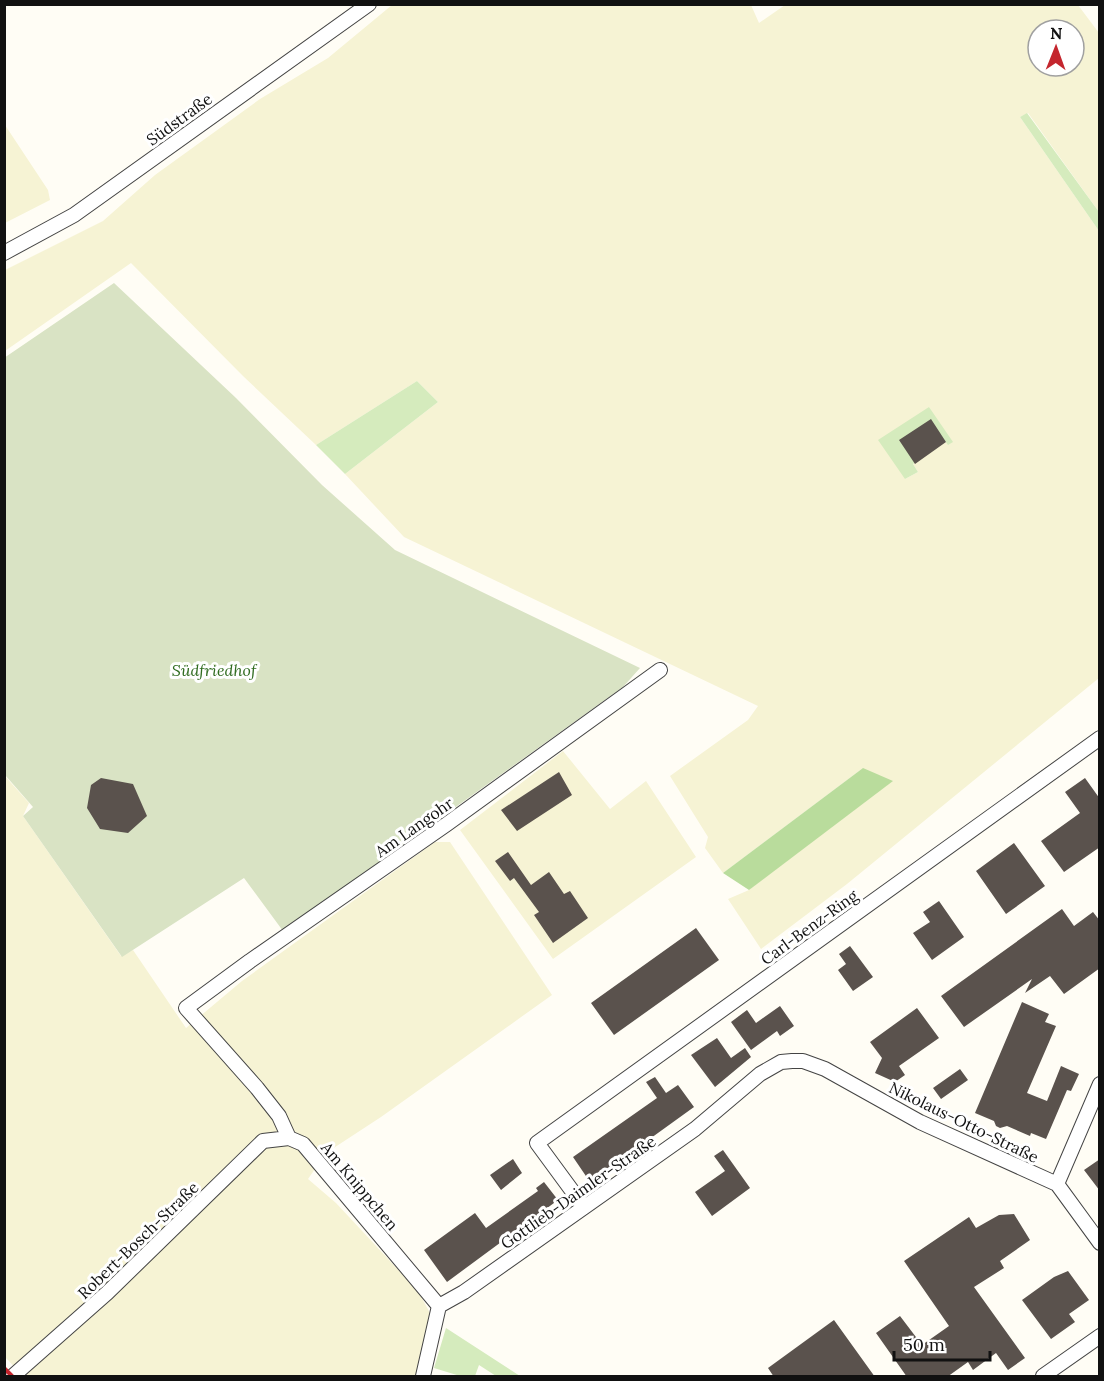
<svg xmlns="http://www.w3.org/2000/svg" width="1104" height="1381" font-family="Lora,serif">
	<style>
		.farmland { fill: #f6f3d4; fill-rule: evenodd }
		.green { fill: #d5ebbd }
		.forest { fill: #b9dc9c }
		.cemetery { fill: #d9e3c4 }
		.building { fill: #5a524d }
		.lines { fill: none; stroke-linecap: round; stroke-linejoin: round }
		.minor-casing { stroke: #444; stroke-width: 16 }
		.minor { stroke: #fff; stroke-width: 14 }
		.rail { stroke: #c4262e; stroke-width: 4 }
		.labels { text-anchor: middle; stroke-width: 6; stroke-linejoin: round; paint-order: stroke }
		.street-label { font-size: 16px; fill: #111; stroke: #fff }
		.park-label { font-size: 16px; font-style: italic; fill: #2f6b1f; stroke: #fff }
	</style>
	<rect width="100%" height="100%" fill="#fffdf5"/>
	<path class="farmland" d="M392 5H751L759 23 785 5H1078L1099 33V212L1028 113 1020 117 1099 231V678L847 884 761 949 728 899 749 890 863 768 723 873 705 848 708 837 670 776 748 720 758 706 404 537 345 474 438 402 417 381 316 445 243 376 131 263 5 351V270L103 221 155 175 260 99 328 58ZM1038 30H1074V66H1038ZM929 407 946 441 913 464 918 472 905 479Z
		M5 125 48 190 50 200 5 223Z
		M563 751 610 809 646 781 696 857 553 959 460 830Z
		M4 775 29 803 23 816 121 956 133 950 186 1028 242 981 435 842H450L552 995 381 1117 326 1153 308 1179 336 1203 418 1291 431 1315 416 1376H23L5 1357Z"/>
	<path class="green" d="M1027 113 1099 212V231L1020 117Z
		M417 381 438 402 345 474 316 445Z
		M929 407 953 442 948 445 945 441 913 464 918 472 905 479 878 440Z
		M446 1328 520 1376H496L479 1365 475 1376H460L434 1368Z"/>
	<path class="forest" d="M863 768 893 781 749 890 723 873Z"/>
	<path class="cemetery" d="M114 283 236 398 322 485 395 550 640 668 623 687 283 931 244 878 122 957 23 816 33 807 5 775 4 358Z"/>
	<path class="building" d="M931 419 946 442 915 464 899 440Z
		M559 772 572 795 517 831 501 810Z
		M101 778 133 784 147 816 128 833 100 829 87 808 91 785Z
		M1085 778 1100 799V847L1064 872 1041 841 1080 813 1065 792Z
		M1014 843 1045 886 1006 914 976 871Z
		M508 852 531 885 549 872 564 894 570 891 588 918 553 943 534 915 539 912 514 878 510 881 495 861Z
		M939 901 964 937 932 960 913 933 930 922 923 912Z
		M1062 909 1074 926 1093 912 1100 921V968L1064 994 1050 976 1025 993 1032 979 964 1027 941 996Z
		M696 928 719 960 614 1035 591 1003Z
		M850 946 873 977 853 991 838 970 846 964 839 954Z
		M1022 1002 1049 1014 1045 1022 1056 1026 1027 1093 1047 1101 1061 1066 1079 1074 1071 1091 1067 1090 1046 1139 1031 1133 1030 1136 1007 1126 1000 1128 996 1126 994 1121 975 1113Z
		M780 1006 794 1026 780 1036 777 1031 751 1050 731 1022 747 1010 756 1023Z
		M917 1008 939 1038 899 1066 905 1075 895 1082 875 1073 882 1058 870 1042Z
		M717 1038 731 1058 745 1048 751 1057 715 1087 691 1055Z
		M960 1069 968 1080 941 1099 933 1088Z
		M655 1077 666 1093 678 1085 694 1107 590 1182 573 1157 657 1098 646 1082Z
		M723 1150 750 1188 712 1216 695 1192 725 1171 714 1156Z
		M513 1159 522 1173 501 1190 490 1175Z
		M1100 1159V1191L1084 1170Z
		M544 1182 558 1200 447 1282 424 1250 475 1213 486 1228 538 1191 536 1188Z
		M1014 1214 1030 1240 1000 1261 1004 1268 974 1287 1025 1358 1008 1370 996 1353 973 1370 968 1362 947 1377H907L876 1333 900 1316 922 1345 949 1326 904 1261 969 1217 976 1228 999 1215Z
		M1068 1271 1089 1300 1069 1314 1075 1322 1051 1339 1022 1300 1054 1277Z
		M834 1320 875 1377H774L768 1368Z"/>
	<g class="lines">
		<defs>
			<path id="minor" d="M4 253 74 215 369 4
				M1057 1184 1100 1084
				M584 1207 537 1143 1100 738
				M439 1306 303 1144 289 1138 279 1116 257 1088 186 1008 250 961 447 824 660 670
				M13 1376 107 1293 263 1141 289 1138
				M423 1376 439 1306 464 1292 695 1129 760 1074 781 1062 792 1061H803L825 1069 920 1122 1057 1184 1100 1243
				M1043 1376 1100 1336"/>
		</defs>
		<use href="#minor" class="minor-casing"/>
		<use href="#minor" class="minor"/>
		<path class="rail" d="M4 1368 12 1376"/>
	</g>
	<g class="labels">
		<g class="street-label">
			<text transform="translate(179 119) rotate(-36)" y="6">Südstraße</text>
			<text transform="translate(414 827) rotate(-35)" y="6">Am Langohr</text>
			<text transform="translate(809 927) rotate(-36)" y="6">Carl-Benz-Ring</text>
			<text transform="translate(964 1122) rotate(26)" y="6">Nikolaus-Otto-Straße</text>
			<text transform="translate(360 1186) rotate(50)" y="6">Am Knippchen</text>
			<text transform="translate(578 1192) rotate(-35)" y="6">Gottlieb-Daimler-Straße</text>
			<text transform="translate(138 1240) rotate(-44)" y="6">Robert-Bosch-Straße</text>
		</g>
		<g class="park-label">
			<text x="214" y="676">Südfriedhof</text>
		</g>
	</g>
	<rect width="1104" height="1381" fill="none" stroke="#111111" stroke-width="12"/>
	<g transform="translate(1056 48) rotate(1)"><circle r="28" fill="#ffffff" stroke="#a0a0a0" stroke-width="1.5"/>
	<path d="M0-4.5L10 22L0 15L-10 22Z" fill="#c4262e"/>
	<text y="-9" font-size="16" font-weight="bold" text-anchor="middle" fill="#111111">N</text>
	</g>
	<path d="M894 1351v9h96v-9" fill="none" stroke="#111111" stroke-width="3"/>
	<text x="903" y="1351" font-size="18" fill="#111111" stroke="#ffffff" stroke-width="4.5" paint-order="stroke">50 m</text>
</svg>
